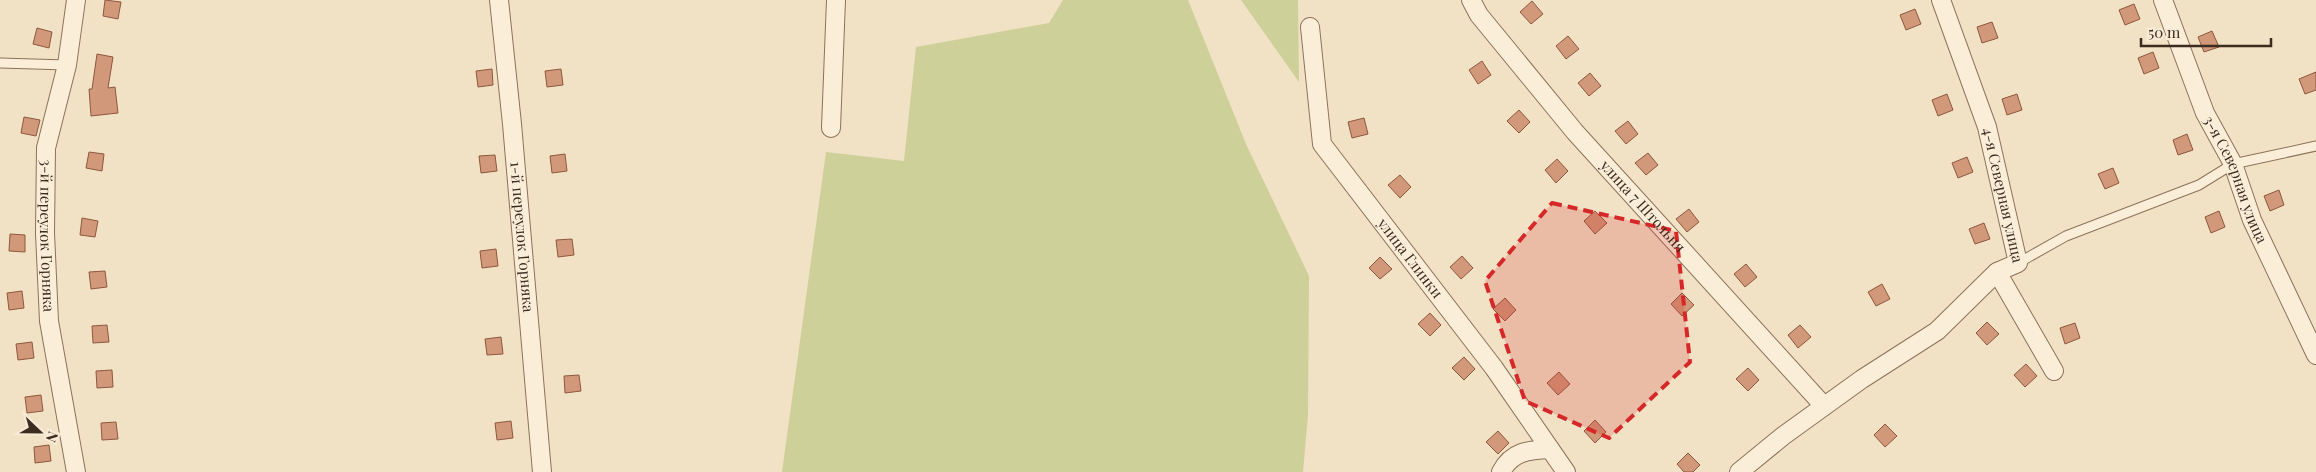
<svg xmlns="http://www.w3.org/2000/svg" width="2316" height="472" font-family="'Playfair Display',serif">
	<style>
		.green { fill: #cdd098 }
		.building { fill: #d19879; stroke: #8e583e }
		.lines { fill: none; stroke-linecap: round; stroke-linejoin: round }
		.service-casing { stroke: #8d725a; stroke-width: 11 }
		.minor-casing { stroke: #8d725a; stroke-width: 20 }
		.service { stroke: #fbeed9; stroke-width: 9 }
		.minor { stroke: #fbeed9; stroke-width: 18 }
		.marked { fill: #d62828; fill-opacity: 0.2; stroke: #d62828; stroke-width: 4; stroke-dasharray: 10 6; stroke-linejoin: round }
		.labels { text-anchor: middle; stroke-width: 4; stroke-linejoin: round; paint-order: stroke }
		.street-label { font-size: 15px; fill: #3c2b1f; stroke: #f8ebd5 }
	</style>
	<rect width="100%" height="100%" fill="#f1e1c5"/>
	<path class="green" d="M1063 0H1188L1246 144 1309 276 1308 415 1303 472H782L826 152 904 161 916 47 1049 23Z
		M1241 0H1298L1299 82Z"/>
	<path class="building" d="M105 0 121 2 118 19 103 16Z
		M1532 1 1543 14 1531 24 1520 12Z
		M2134 4 2140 19 2125 25 2119 10Z
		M1915 9 1921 24 1906 30 1900 15Z
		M1992 22 1998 38 1982 43 1977 27Z
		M37 28 52 32 49 48 33 44Z
		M2212 31 2219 47 2204 52 2198 37Z
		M1568 36 1579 49 1566 59 1556 46Z
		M2153 52 2159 68 2144 74 2138 58Z
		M97 54 113 57 108 88 115 87 118 113 91 116 89 89H92Z
		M1482 61 1491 75 1478 84 1469 70Z
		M492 69 493 85 478 87 476 71Z
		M561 69 563 85 547 87 545 71Z
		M2316 72V90L2305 94 2299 79Z
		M1590 73 1601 86 1589 96 1578 83Z
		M1947 94 1953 110 1938 116 1932 100Z
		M2017 94 2022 110 2007 115 2002 99Z
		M1519 110 1530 122 1519 133 1507 121Z
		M24 117 40 120 36 136 21 133Z
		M1364 118 1368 134 1352 138 1348 122Z
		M1628 121 1638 134 1626 144 1615 131Z
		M2187 134 2193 150 2178 155 2173 140Z
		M89 152 104 154 102 171 86 168Z
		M1648 153 1658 165 1646 175 1635 163Z
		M565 154 567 171 552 173 550 156Z
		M495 155 497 171 481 173 479 156Z
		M1967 157 1973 172 1958 178 1952 163Z
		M1557 159 1568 171 1556 183 1545 170Z
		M2113 168 2119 183 2105 189 2098 174Z
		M1400 175 1411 187 1400 198 1388 185Z
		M2279 190 2284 205 2270 211 2264 196Z
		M1689 209 1699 222 1687 232 1676 219Z
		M1595 211 1607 223 1595 234 1584 221Z
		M2219 211 2225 227 2211 233 2205 217Z
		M82 218 98 221 95 237 80 235Z
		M1984 223 1990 239 1975 244 1969 229Z
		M10 234 25 235V252L9 251Z
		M572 239 574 255 558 257 556 240Z
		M496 249 498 266 482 268 480 251Z
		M1462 256 1473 268 1461 279 1450 267Z
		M1380 257 1392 269 1380 279 1369 268Z
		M1746 264 1757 277 1745 287 1734 274Z
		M105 271 107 287 91 289 89 272Z
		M1882 284 1890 299 1876 306 1868 292Z
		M22 291 24 308 9 310 7 293Z
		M1682 293 1694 305 1682 316 1671 304Z
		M1505 298 1516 310 1505 321 1493 309Z
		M1430 313 1441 325 1430 336 1418 324Z
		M1987 322 1999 334 1987 345 1976 333Z
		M2075 323 2080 338 2065 344 2060 328Z
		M107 325 109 342 93 343 92 326Z
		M1800 325 1811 337 1798 348 1788 335Z
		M501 337 503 354 487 355 485 339Z
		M32 342 34 358 18 360 16 344Z
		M1464 357 1475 369 1464 380 1452 368Z
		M2026 364 2037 376 2025 387 2014 375Z
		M1748 368 1759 380 1748 391 1736 379Z
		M112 370 113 387 97 388 96 371Z
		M1559 372 1570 384 1558 395 1547 383Z
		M579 375 581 391 565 393 564 376Z
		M41 395 43 411 27 413 25 397Z
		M1595 420 1606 432 1595 443 1584 431Z
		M511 421 513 438 497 440 495 423Z
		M116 422 118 439 102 440 101 423Z
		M1885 424 1897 436 1885 447 1874 435Z
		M1498 431 1509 443 1498 454 1486 442Z
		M49 445 51 461 35 463 34 447Z
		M1688 453 1700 465 1693 472H1684L1677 464Z"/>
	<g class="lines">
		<defs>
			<path id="service" d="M0 63 67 65
				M2018 263 2066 236 2199 185 2233 164 2316 146"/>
			<g id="minor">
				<path id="s1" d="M76 0 67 65 46 148 45 233 49 321 76 472"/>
				<path id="s2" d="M499 0 512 124 542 472"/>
				<path id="s3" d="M1471 0 1479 15 1575 132 1824 406"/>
				<path id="s4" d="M1941 0 1987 127 2018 263 1997 272 2054 371"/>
				<path id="s5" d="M2163 0 2205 113 2233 164 2252 220 2316 355"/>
				<path id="s6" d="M1310 27 1322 144 1494 368 1566 472"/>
				<path d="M831 128 836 0"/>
				<path d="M1501 472C1512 451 1529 450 1550 449"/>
				<path d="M1739 472 1783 436 1862 379 1937 331 1997 272"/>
			</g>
		</defs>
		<use href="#service" class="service-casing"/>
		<use href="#minor" class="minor-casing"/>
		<use href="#service" class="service"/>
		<use href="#minor" class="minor"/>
	</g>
	<path class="marked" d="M1552 203 1676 231 1690 362 1609 438 1525 401 1485 281Z"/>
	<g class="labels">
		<g class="street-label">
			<text dy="5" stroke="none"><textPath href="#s5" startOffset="194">3-я Северная улица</textPath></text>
			<text dy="5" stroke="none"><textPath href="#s4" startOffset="205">4-я Северная улица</textPath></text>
			<text dy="5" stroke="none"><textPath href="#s3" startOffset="269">улица 7 Штольня</textPath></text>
			<text dy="5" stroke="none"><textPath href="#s1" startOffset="239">3-й переулок Горняка</textPath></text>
			<text dy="5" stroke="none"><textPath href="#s2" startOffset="238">1-й переулок Горняка</textPath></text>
			<text dy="5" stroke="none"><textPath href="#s6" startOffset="262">улица Глинки</textPath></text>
		</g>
	</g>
	<g transform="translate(40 432) rotate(112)" stroke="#f8ebd5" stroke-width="4" paint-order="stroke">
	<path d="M0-4L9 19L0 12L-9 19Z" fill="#3c2b1f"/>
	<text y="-8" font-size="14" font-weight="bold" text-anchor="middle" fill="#3c2b1f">N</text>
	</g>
	<path d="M2141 38v8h130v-8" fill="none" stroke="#3c2b1f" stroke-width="2.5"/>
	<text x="2148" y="38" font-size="15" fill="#3c2b1f" stroke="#f8ebd5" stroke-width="4" paint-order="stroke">50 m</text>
</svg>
